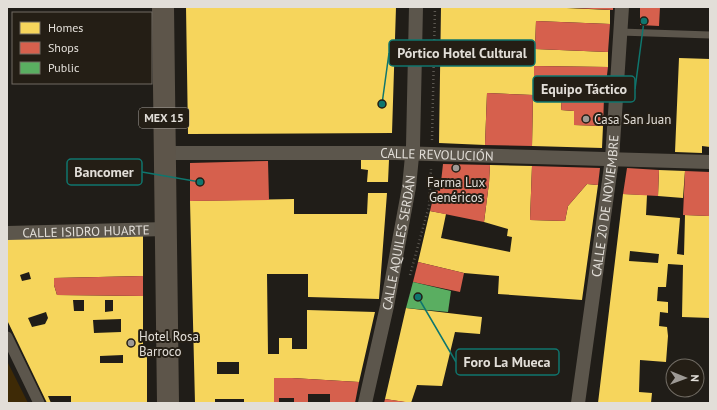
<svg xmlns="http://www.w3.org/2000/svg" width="717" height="410" font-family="'PT Sans',sans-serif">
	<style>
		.green { fill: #3e2a06 }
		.homes { fill: #f6d55c; fill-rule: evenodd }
		.shops { fill: #d6604d }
		.public { fill: #5aae61 }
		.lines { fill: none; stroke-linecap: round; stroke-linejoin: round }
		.path { stroke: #5c5851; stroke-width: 2.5; stroke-dasharray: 1 3; stroke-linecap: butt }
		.service { stroke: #5c564c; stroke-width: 7 }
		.pedestrian { stroke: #5c564c; stroke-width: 11 }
		.minor { stroke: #5c564c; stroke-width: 14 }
		.primary { stroke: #5d554a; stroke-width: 22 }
		.poi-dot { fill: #9e9a95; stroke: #241e15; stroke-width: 1.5 }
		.labels { text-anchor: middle; stroke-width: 4; stroke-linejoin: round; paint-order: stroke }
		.shield { fill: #241e15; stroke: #a9a49e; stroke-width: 1 }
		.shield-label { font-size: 12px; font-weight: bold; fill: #e2ded8 }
		.poi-label { font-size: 13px; fill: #e2ded8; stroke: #241e15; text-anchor: start }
		.street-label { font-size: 13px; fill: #e2ded8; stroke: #241e15 }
		.leader { fill: none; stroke: #0f766e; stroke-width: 1.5 }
		.callout-dot { fill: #0f766e; stroke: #241e15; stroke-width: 1.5 }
		.callout { fill: #241e15; stroke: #0f766e; stroke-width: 1.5 }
		.callout-label { font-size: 14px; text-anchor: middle; font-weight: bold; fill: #e2ded8 }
	</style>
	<rect width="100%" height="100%" fill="#201d18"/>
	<path class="green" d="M7 361 28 403H7Z"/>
	<path class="homes" d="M186 7H396L392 133 188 134Z
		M441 7H545L610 10V24L536 21 535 49 608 52V67L534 66V80L606 83 604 98 562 96 561 110 574 111V125L603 126 602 148 532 146 533 95 487 93 485 145 439 143Z
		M679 58 710 59V147L702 146V153L675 152Z
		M361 160H389L388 182H367L368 170 361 169Z
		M490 165 532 166 530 220 565 221 568 206 587 184 598 185 582 300 498 294 499 276 464 273 418 262 430 211 446 214 441 238 510 252 512 237 507 236 508 229 484 222 489 183Z
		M659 170 685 171 683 198 658 196Z
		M368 193H387L379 299 308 297V274H267L268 354H279V338H292V349H307V310L375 312 359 382 292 378H274V403H244V399H215V403H195L190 201 294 199V214H367ZM217 362H239V374H217Z
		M623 194 647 195 646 215 680 218 677 254 684 255 685 215 710 216V318L682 317 683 265 668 264 666 287H658L657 301 668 302V313L660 312 659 326 667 327 668 336 666 362 640 360 639 392 652 393 651 403H598ZM630 251 659 254 658 263 629 261Z
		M143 232V276L54 278V285L57 295 143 296V353H147V403L94 402V403H71V396H48L51 403H47L7 320V234ZM29 272 31 279 22 281 20 275ZM73 300H84V311H74ZM105 300H113V311L105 312ZM46 312 48 318 45 324 32 327 28 318ZM121 319V332L94 333 93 320ZM123 355V363H100V356Z
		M406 308 482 317 480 334 455 332 442 386 417 385 411 403 385 399Z"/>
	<path class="shops" d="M574 7H613V10L574 8Z
		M640 7H660L659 26 640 25Z
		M536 21 610 24 608 52 535 49Z
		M534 66 608 67 606 83 534 80Z
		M487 93 533 95 532 146 485 145Z
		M562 96 604 98 603 126 574 125V111L561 110Z
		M268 161 269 200 190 201V163Z
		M443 164 490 165 489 183 484 222 430 211 435 190 440 191Z
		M532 166 600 168 598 185 587 184 568 206 565 221 530 220Z
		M627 168 659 170 658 196 623 194Z
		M685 171 710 172 709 216 683 215Z
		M418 262 464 273 460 292 413 282Z
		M143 276V296L57 295 54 285V278Z
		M274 378H292L359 382 355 403H330V394H308V403H294V398H279V403H274Z
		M385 399 406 402V403H384Z"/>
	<path class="public" d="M413 282 451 291 448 312 406 308Z"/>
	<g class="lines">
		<path class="path" d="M432 140 435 7
			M410 275 429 206 431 169"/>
		<path class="service" d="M620 32 710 35"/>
		<path class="pedestrian" d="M7 337 39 403"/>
		<g class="minor">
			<path id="s1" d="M165 153H396L710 162"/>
			<path id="s2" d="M7 233 166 229"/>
			<path id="s3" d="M365 403 387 306 409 187 413 146 416 7"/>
			<path id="s4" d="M578 403 612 159 622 7"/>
		</g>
		<path class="primary" d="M163 7 168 403"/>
	</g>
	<g class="poi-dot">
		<circle cx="586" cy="119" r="4"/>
		<circle cx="456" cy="168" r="4"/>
		<circle cx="131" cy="343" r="4"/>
	</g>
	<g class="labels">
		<rect class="shield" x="139" y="108" width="50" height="20" rx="3"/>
		<g class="shield-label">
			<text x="164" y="122">MEX 15</text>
		</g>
		<g class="poi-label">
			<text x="594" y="124">Casa San Juan</text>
			<text x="456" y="187" text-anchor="middle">Farma Lux<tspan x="456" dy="15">Genéricos</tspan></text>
			<text x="139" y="341">Hotel Rosa<tspan x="139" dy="15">Barroco</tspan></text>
		</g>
		<g class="street-label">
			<text dy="5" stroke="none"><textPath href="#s1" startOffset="272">CALLE REVOLUCIÓN</textPath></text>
			<text dy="5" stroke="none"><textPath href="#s4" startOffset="199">CALLE 20 DE NOVIEMBRE</textPath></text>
			<text dy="5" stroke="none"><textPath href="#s2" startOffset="79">CALLE ISIDRO HUARTE</textPath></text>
			<text dy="5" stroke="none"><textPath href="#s3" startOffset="164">CALLE AQUILES SERDÁN</textPath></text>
		</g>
	</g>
	<path class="leader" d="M382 104L389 53M644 21L635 89M200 182L142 172M418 297L456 362"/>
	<g class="callout-dot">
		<circle cx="382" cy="104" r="4"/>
		<circle cx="644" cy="21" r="4"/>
		<circle cx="200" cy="182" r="4"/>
		<circle cx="418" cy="297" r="4"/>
	</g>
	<g class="callout">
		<rect x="389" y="40" width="146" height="26" rx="4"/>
		<rect x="533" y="76" width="102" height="26" rx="4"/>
		<rect x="67" y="159" width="75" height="26" rx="4"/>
		<rect x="456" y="349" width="103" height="26" rx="4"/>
	</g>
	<g class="callout-label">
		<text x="462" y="58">Pórtico Hotel Cultural</text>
		<text x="584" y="94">Equipo Táctico</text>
		<text x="104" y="177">Bancomer</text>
		<text x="507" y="367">Foro La Mueca</text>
	</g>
	<rect width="717" height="410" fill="none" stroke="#e2ded8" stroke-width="16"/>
	<rect x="12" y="12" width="140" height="72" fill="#241e15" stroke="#706b63"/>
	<rect x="20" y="22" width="20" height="12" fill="#f6d55c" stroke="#706b63"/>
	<text x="48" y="32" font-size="12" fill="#e2ded8">Homes</text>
	<rect x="20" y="42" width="20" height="12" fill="#d6604d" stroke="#706b63"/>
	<text x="48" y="52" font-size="12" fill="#e2ded8">Shops</text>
	<rect x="20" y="62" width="20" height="12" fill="#5aae61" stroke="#706b63"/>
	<text x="48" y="72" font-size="12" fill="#e2ded8">Public</text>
	<g transform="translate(685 378) rotate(91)"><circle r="19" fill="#241e15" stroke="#706b63"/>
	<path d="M0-3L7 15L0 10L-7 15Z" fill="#9e9a95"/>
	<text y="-6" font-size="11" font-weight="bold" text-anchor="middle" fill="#e2ded8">N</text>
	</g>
</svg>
